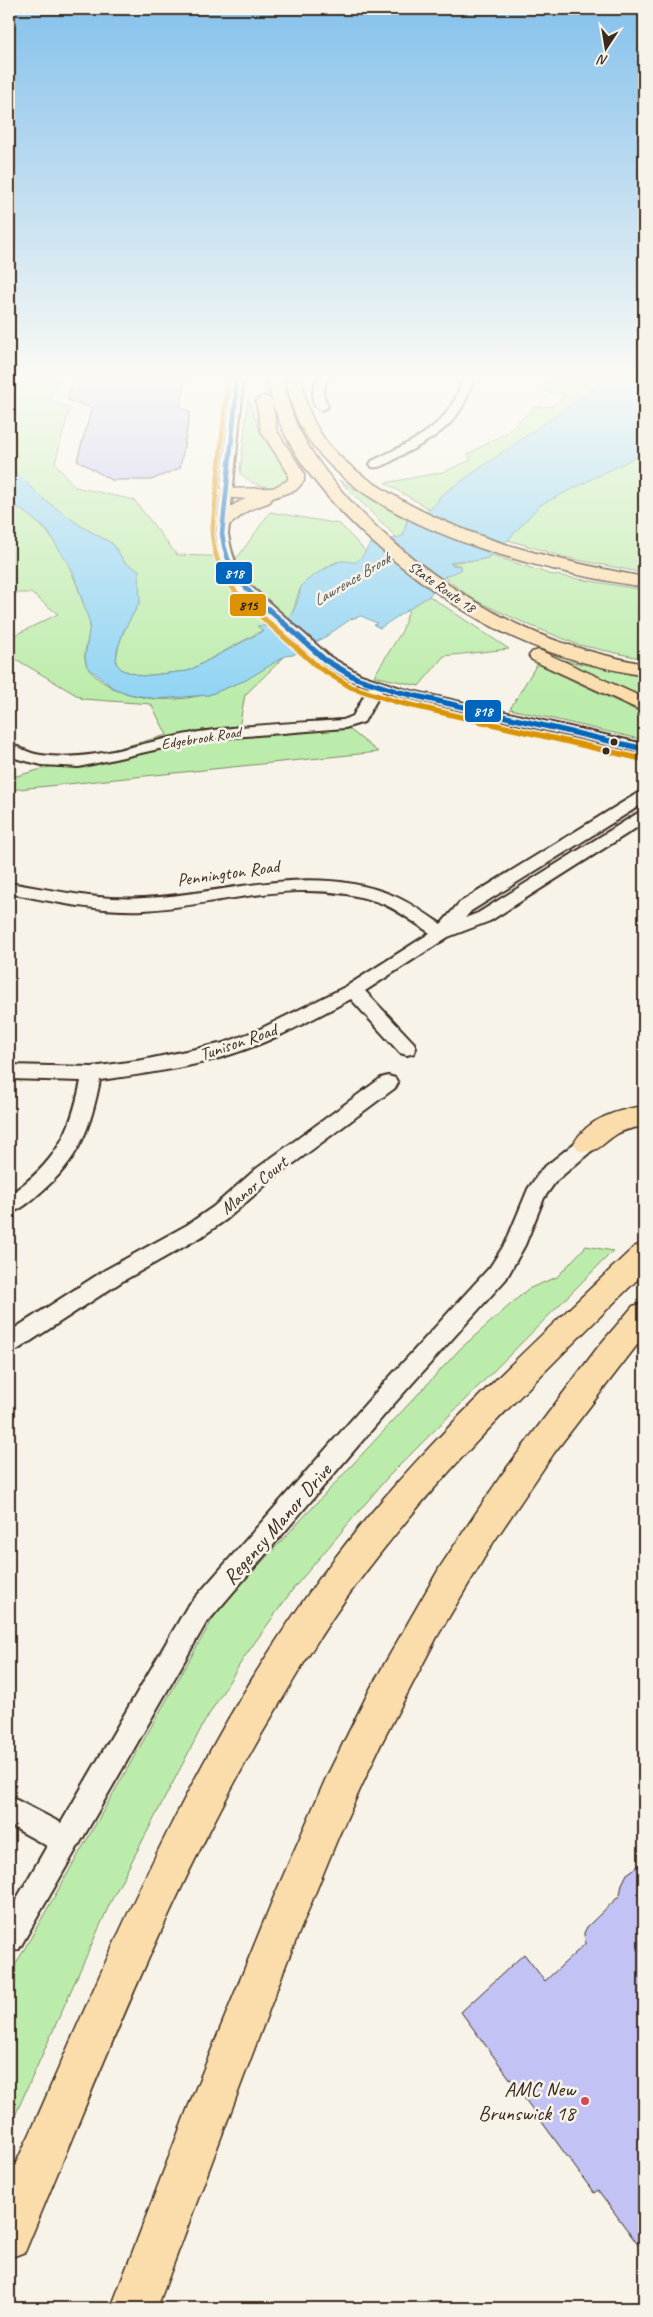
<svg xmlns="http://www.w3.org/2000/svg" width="653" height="2317" font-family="Caveat,sans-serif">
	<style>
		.green { fill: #bcecab; stroke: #7c8b64 }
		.water { fill: #91d4f3; stroke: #6f909e }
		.building { fill: #c2c2f4; stroke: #3b2a1e }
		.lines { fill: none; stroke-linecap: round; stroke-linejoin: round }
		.minor-casing { stroke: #3b2a1e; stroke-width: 4 }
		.highway-casing { stroke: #3b2a1e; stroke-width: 3 }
		.minor { fill: #f7f3e8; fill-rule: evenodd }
		.highway { fill: #fbddab; fill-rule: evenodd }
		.bus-1-far1-casing { stroke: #f7f3e8; stroke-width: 7 }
		.bus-1-casing { stroke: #f7f3e8; stroke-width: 9 }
		.bus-2-far1-casing { stroke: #f7f3e8; stroke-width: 7 }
		.bus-2-casing { stroke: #f7f3e8; stroke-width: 9 }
		.bus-1-far1 { stroke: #0065bd; stroke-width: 4.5 }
		.bus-1 { stroke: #0065bd; stroke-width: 5.5 }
		.bus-2-far1 { stroke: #db9304; stroke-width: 4.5 }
		.bus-2 { stroke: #db9304; stroke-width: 5.5 }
		.bus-dot { fill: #3b2a1e; stroke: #f7f3e8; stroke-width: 2 }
		.poi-dot { fill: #d1495b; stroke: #f7f3e8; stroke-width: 2 }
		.labels { text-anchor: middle; stroke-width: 5; stroke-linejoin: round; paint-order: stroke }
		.far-street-label { font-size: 15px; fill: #3b2a1e; stroke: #f7f3e8 }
		.far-water-label { font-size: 16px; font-style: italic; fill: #505453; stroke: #f7f3e8 }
		.street-label { font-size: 18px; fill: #3b2a1e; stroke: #f7f3e8 }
		.near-street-label { font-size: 21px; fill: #3b2a1e; stroke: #f7f3e8 }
		.near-poi-label { font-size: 21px; fill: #3b2a1e; stroke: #f7f3e8; text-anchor: end }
		.line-badge { stroke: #f7f3e8; stroke-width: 2 }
		.badge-label { font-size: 14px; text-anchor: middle; font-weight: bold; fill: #fff }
		.pale-badge-label { font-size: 14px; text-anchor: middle; font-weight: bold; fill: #111 }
	</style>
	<rect width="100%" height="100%" fill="#f7f3e8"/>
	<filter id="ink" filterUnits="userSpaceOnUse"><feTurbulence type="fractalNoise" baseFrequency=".02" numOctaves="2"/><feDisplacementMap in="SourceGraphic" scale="10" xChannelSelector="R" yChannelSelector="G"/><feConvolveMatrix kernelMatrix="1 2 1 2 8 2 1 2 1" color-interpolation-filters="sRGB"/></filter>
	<g filter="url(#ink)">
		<path class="green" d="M9 373H61L50 401 70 408 55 463 75 487 134 500 177 555 238 557 270 512 340 524 366 552C356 571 350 558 336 562 329 565 314 576 307 581 287 596 307 629 258 626L263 630 188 671 142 676 122 670 116 663C117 640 128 622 140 602L125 563 113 544 81 526 42 498 9 465Z
			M567 373H612L581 398 440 496 436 505 431 510 385 483 443 472 471 460 468 454 506 433 534 407 552 406 565 396 537 389Z
			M248 398 259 430 290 477 283 486C264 488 254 486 240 473Z
			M644 453V573L564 557 508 540 540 505Z
			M339 480 407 520 403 536 398 539Z
			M9 503C50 524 68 557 82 600 85 607 90 617 90 625 90 638 81 654 87 666 92 677 110 687 120 691 183 713 233 688 285 656L245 695 237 738 344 725 378 752 9 790V778L167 735 151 704 83 699 9 655V638L58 614 31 593H9Z
			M492 555 549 574 644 590V659L579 645 529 625 474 600 444 577 461 569 459 565 450 564C464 558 480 564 492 555Z
			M429 596 509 649 444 656 419 686 374 676 402 631 410 607Z
			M559 659 644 677V701L571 667Z
			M537 664 644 714V740L510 709Z
			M586 1246 613 1251 387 1478 293 1589 243 1659 205 1721 111 1901 9 2129V1976L219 1608 460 1349 528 1289 557 1277Z"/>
		<path class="water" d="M612 373H644V453L540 505 508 540 487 558 473 561 460 560 450 563 452 565 461 566V570L444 577 429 596 380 628 374 625 377 623 361 616 351 619 325 637 293 655 285 656 246 680 209 695 157 699 129 694 113 688 87 667 85 657 90 624 73 572 47 530 23 511 9 503V465L42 498 81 526 113 544 125 563 139 570 140 602 124 630 117 650 116 663 122 670 142 676 188 671 263 631 257 626C281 627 291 622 298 599 299 595 300 588 303 584 307 579 329 566 336 563 354 555 353 575 369 545L403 536 408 518C423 510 432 514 440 496L581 398Z"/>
		<path class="building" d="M76 373H187L180 407 190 412 180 468 151 480H111L77 460 92 408 67 400Z
			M644 1862V2253L598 2190 594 2193 461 2012 524 1954 545 1981 585 1944 584 1933 587 1927 620 1895 622 1884 627 1874Z"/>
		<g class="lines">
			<defs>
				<path id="minor" d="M230 373H240L242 397 228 534C231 553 236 569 248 584L330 657 361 675 403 689 644 744V754L382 691 364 722 345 728 221 738 181 744 79 767 42 765 18 759 9 755V744C20 747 29 754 41 755 94 763 147 740 199 732 246 725 295 723 343 720L353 716 369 687 351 681 320 663 238 590 226 574 218 551 216 534 230 397Z
					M319 373H329L323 394 328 407 322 410C306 406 315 384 319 373Z
					M464 373H474C466 419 440 436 400 456 392 461 381 469 372 467L370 464 372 461C416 439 452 427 464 373Z
					M644 791V803L471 911 465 918 478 913 638 813 644 811V823L490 921 448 937 365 991 414 1043 416 1048 414 1053 407 1055 400 1053 351 999C312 1019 274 1041 232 1054 190 1068 144 1074 100 1080 91 1127 79 1160 41 1192 31 1201 21 1210 9 1213V1195C56 1163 70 1134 81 1081L9 1079V1065L92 1067 143 1060 224 1043 260 1029 347 986 430 933C413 922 396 908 378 902 300 875 222 905 144 910 99 912 53 902 9 893V883C54 890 98 901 144 898 228 894 310 862 392 895 409 902 425 913 441 924L459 903 638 793Z
					M388 1076 395 1078 398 1083 395 1088 270 1181 227 1219 201 1237 121 1282 17 1350 9 1352V1332L105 1270 187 1225 213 1207 256 1169 381 1078Z
					M588 1135 595 1138 598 1143 595 1148 556 1181 544 1198 525 1245 506 1279 392 1406 205 1625 19 1949 9 1953V1912L47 1846 9 1825V1796L61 1823 187 1607 376 1392 490 1267 506 1242 528 1189 542 1169 581 1138Z"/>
				<path id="highway" d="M265 373H281C286 395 291 417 303 437 348 517 449 595 532 631 568 647 606 656 644 664V676C601 668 557 657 517 639 436 602 325 516 285 434 275 414 270 394 265 373Z
					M285 373H301C304 395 308 415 321 434 335 456 358 473 380 487 461 539 551 559 644 577V587C540 571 364 529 305 434 293 415 289 395 285 373Z
					M264 396 269 398 272 401 277 431 304 473V481L296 490 272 498 270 502 249 510 228 526H216L213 522C220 512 235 503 246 499L220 497 218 493 220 489 273 488 288 480V473L261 431 256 401 259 398Z
					M539 650 644 698V712L532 660 529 656 532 652Z
					M644 1106V1126C634 1128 625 1129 617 1134 602 1143 597 1156 578 1150L574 1143C588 1118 618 1110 644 1106Z
					M644 1243V1273C542 1374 438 1473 353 1589 324 1628 299 1671 274 1713 173 1883 101 2069 25 2252L9 2258C9 2237 5 2205 9 2185 12 2168 25 2145 32 2129 52 2084 71 2039 91 1995 164 1830 246 1665 361 1525 443 1425 540 1337 634 1247Z
					M644 1303V1336L554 1453 493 1543 437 1637 381 1744 339 1835 287 1962 157 2308H111L187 2110 273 1899 326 1778 370 1689 440 1567 500 1477 598 1347 633 1306Z"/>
			</defs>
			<use href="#minor" class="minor-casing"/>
			<use href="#highway" class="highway-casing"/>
			<use href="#minor" class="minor"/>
			<use href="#highway" class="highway"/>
			<defs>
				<path id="bus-1-far1" d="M235 373 236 397 222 534C227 572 243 587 270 611"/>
				<path id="bus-1" d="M268 609 325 660 356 678 399 692 644 749"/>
				<path id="bus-2-far1" d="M225 373 226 397 212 534C216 570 228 587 255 611"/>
				<path id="bus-2" d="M253 609 318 667 351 687 397 702 642 759"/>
			</defs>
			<use href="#bus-1-far1" class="bus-1-far1-casing"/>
			<use href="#bus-1" class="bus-1-casing"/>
			<use href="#bus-2-far1" class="bus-2-far1-casing"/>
			<use href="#bus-2" class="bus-2-casing"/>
			<use href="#bus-1-far1" class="bus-1-far1"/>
			<use href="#bus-1" class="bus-1"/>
			<use href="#bus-2-far1" class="bus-2-far1"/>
			<use href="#bus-2" class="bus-2"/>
		</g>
	</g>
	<linearGradient id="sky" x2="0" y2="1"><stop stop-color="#85c1ec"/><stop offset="0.54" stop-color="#fbfaf5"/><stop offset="1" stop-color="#fbfaf5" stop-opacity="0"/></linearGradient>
	<rect width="653" height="697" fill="url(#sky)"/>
	<g class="bus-dot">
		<circle cx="614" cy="742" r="4.5"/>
		<circle cx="606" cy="751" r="4.5"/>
	</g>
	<circle class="poi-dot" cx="585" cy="2101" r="5"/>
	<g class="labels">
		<g class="far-street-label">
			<text transform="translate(442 587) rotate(35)" y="5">State Route 18</text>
			<text transform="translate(201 738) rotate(-9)" y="5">Edgebrook Road</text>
		</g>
		<g class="far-water-label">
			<text transform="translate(351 579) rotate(-31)" y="6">Lawrence Brook</text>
		</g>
		<g class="street-label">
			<text transform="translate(228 873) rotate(-8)" y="6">Pennington Road</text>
			<text transform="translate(238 1042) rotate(-19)" y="6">Tunison Road</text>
			<text transform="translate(254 1185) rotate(-39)" y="6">Manor Court</text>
		</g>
		<g class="near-street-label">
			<text transform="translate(277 1524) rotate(-49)" y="7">Regency Manor Drive</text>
		</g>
		<g class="near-poi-label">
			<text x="575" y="2096">AMC New<tspan x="575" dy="24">Brunswick 18</tspan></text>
		</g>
	</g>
	<g class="line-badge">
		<rect x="215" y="561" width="38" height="24" rx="5" fill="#0065bd"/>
		<rect x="229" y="593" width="38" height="24" rx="5" fill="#db9304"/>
		<rect x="464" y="699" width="38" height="24" rx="5" fill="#0065bd"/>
	</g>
	<g class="badge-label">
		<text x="234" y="578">818</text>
		<text x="483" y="716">818</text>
	</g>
	<g class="pale-badge-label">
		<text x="248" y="610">815</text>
	</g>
	<rect width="653" height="2317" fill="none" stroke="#f7f3e8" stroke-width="30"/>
	<rect x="15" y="15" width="623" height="2287" fill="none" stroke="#3b2a1e" stroke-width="2" filter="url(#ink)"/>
	<g transform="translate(606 48) rotate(192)" stroke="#f7f3e8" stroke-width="4" paint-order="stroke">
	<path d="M0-4L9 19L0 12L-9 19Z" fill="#3b2a1e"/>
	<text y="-8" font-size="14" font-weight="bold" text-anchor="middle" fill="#3b2a1e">N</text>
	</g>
</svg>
